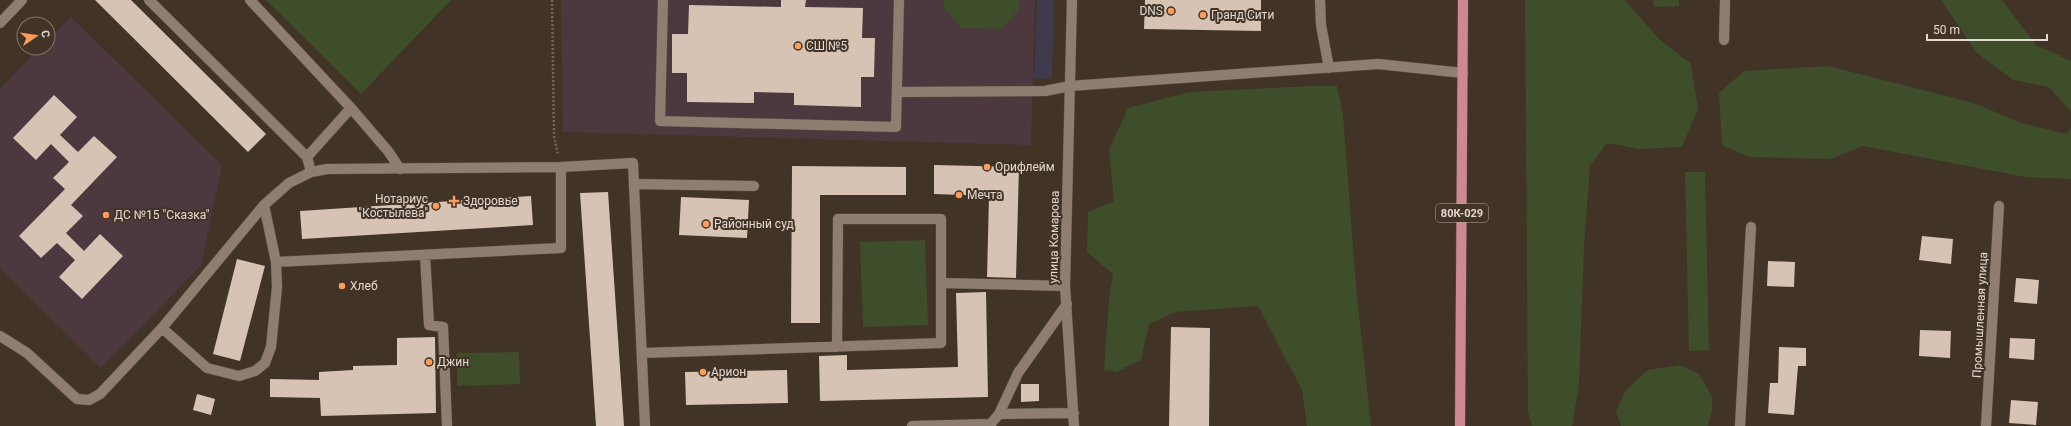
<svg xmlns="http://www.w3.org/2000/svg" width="2071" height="426" font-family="Roboto,sans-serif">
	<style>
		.industrial { fill: #3f3b4d }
		.education { fill: #4c383e }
		.green { fill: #3e4d2a }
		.building { fill: #d6c3b4 }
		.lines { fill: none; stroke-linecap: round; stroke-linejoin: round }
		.minor-casing { stroke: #5c4f46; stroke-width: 11 }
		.major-casing { stroke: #5c4f46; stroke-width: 11 }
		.path { stroke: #73665b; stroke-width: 2.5; stroke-dasharray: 2 2; stroke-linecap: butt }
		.minor { stroke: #8f7e70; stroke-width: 10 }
		.major { stroke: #cc8991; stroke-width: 10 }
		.poi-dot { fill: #ff9b5a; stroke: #423327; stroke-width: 1.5 }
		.labels { text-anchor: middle; stroke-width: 4; stroke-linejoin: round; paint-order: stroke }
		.shield { fill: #423327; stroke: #b3a79f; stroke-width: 1 }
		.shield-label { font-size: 11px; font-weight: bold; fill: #e3d9d2 }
		.poi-label { font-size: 12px; fill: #e3d9d2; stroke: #423327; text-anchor: start }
		.street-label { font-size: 12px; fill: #e3d9d2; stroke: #423327 }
	</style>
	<rect width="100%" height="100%" fill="#423327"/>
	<path class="industrial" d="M1037 0H1054L1052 79 1034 78Z"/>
	<path class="education" d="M561 0H1035L1031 145 563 132Z
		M71 17 222 165 201 265 101 368 0 268V89L40 48H48V40Z"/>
	<path class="green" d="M266 0H451L361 94Z
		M944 0H1019V10L1001 29 961 28 944 8Z
		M1525 0H1625L1659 39 1691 64 1698 109 1682 147 1639 149 1607 143 1590 166 1584 247 1579 385 1572 426H1532L1528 412Z
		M1653 0H1679V6L1654 7Z
		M1941 0H2002L2036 45 2071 61V112L2049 87 2013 80 1976 52Z
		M1828 66 1974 103 2021 123 2067 134 2071 127V179L2025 177 1863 146 1831 159 1749 157 1722 145 1719 93 1744 71Z
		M1313 86H1337L1343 115 1356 286 1371 426H1307L1302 390 1258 306 1176 312 1149 324 1141 360 1116 372 1104 370 1109 298 1113 274 1087 252 1088 212 1114 201 1109 150 1128 108 1189 92Z
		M1685 172H1705L1709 350 1689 351Z
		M925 240 928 325 863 327 860 242Z
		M519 352 520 384 457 386V353Z
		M1680 365 1699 374 1712 397V410L1708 426H1621L1616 411 1626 390 1648 370Z"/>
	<path class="building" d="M95 0H131L266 134 248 152Z
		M781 0H806L805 7 863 8 862 38H875L874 77H861V107L794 105V93L754 92V103L687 102V73H672V34H688L689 5 781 7Z
		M1145 0H1261V31L1144 29Z
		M54 95 77 117 60 135 78 152 94 136 117 157 71 205 83 216 66 233 84 251 100 234 123 256 82 299 59 277 75 260 57 243 41 258 19 236 65 189 53 178 69 162 51 144 36 160 13 138Z
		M934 165 1019 167 1016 278 987 277 989 196 934 194Z
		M792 166 906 167V195H820V323H791Z
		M608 192 624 426H596L580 193Z
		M531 196 533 225 302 239 300 211Z
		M681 197 749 200 747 238 679 235Z
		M1922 236 1953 239 1951 264 1919 260Z
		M237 259 265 266 240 361 213 354Z
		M1768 261 1795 262 1794 287 1767 286Z
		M2016 278 2039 280 2037 304 2014 302Z
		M986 292 988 397 820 401 819 356 847 355V370L958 367 956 293Z
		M1171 327 1210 328 1209 426H1169Z
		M1920 330 1951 331 1950 358 1919 356Z
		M435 337 436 413 321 416 320 398 270 397V379L319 380V372L353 370V366L397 365V338Z
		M2010 338 2035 339 2034 360 2009 358Z
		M1779 347 1806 348V366H1798L1794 415 1768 413 1770 383H1778Z
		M787 370 788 403 686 405 685 372Z
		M1021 384H1039V401L1021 402Z
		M197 394 215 399 211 415 193 410Z
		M2011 400 2038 402 2036 425 2009 423Z"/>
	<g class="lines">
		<defs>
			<path id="minor" d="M149 0 307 157 311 172
				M250 0 351 108 388 151 400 169
				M663 0 660 121 896 127 899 0
				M1072 0 1065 286 1074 426
				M1320 0 1321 25 1329 68
				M0 23 22 0
				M1724 40 1725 0
				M897 92 1045 91 1070 86 1378 64 1463 73
				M307 157 351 108
				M634 184 754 186
				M425 255 429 325 443 327 447 426
				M276 262 561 248V167
				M941 283 1065 286
				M162 328 207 368 239 376 255 371 265 363 271 347 277 287 276 262 264 205
				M0 336 27 353 77 399 89 400 100 394 162 328 264 205 289 183 311 172 327 169 561 167 633 163 645 426
				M643 353 941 343V219H838L837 347
				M999 414 1018 373 1067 304
				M912 426 989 424
				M989 426 999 414 1074 413
				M1740 426 1751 227
				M1986 426 1999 206"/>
			<path id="major" d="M1460 426 1463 0"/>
		</defs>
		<use href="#minor" class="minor-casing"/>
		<use href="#major" class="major-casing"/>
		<path class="path" d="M552 0 554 136 558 155"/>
		<use href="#minor" class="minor"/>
		<use href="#major" class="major"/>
	</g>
	<g class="poi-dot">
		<circle cx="1171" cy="11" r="4"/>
		<circle cx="1203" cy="15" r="4"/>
		<circle cx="798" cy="46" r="4"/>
		<circle cx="987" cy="167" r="4"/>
		<circle cx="959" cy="195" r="4"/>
		<path d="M452 195h4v4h4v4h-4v4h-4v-4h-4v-4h4z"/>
		<circle cx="436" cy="206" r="4"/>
		<circle cx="106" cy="215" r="4"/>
		<circle cx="706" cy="224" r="4"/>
		<circle cx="342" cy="286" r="4"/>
		<circle cx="429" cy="362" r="4"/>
		<circle cx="703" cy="372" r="4"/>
	</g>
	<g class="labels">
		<rect class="shield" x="1436" y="204" width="52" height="18" rx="3"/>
		<g class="shield-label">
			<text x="1462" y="217">80К-029</text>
		</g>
		<g class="poi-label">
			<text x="1163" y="15" text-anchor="end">DNS</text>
			<text x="1211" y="19">Гранд Сити</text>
			<text x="806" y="50">СШ №5</text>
			<text x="995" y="171">Орифлейм</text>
			<text x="967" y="199">Мечта</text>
			<text x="428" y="203" text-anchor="end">Нотариус<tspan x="428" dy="14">"Костылева"</tspan></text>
			<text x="463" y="205">Здоровье</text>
			<text x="114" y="219">ДС №15 "Сказка"</text>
			<text x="714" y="228">Районный суд</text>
			<text x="350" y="290">Хлеб</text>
			<text x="437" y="366">Джин</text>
			<text x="711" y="376">Арион</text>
		</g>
		<g class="street-label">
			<text transform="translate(1054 237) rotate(-89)" y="4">улица Комарова</text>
			<text transform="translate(1980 315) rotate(-87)" y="4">Промышленная улица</text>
		</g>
	</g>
	<g transform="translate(36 36) rotate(77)"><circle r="19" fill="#423327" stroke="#82756b"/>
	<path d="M0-3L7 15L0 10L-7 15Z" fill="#ff9b5a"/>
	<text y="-6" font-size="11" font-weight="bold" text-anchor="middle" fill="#e3d9d2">С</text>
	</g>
	<path d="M1927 34v6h120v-6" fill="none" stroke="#e3d9d2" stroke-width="2"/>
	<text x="1933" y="34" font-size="12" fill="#e3d9d2" stroke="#423327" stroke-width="3" paint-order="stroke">50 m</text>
</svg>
